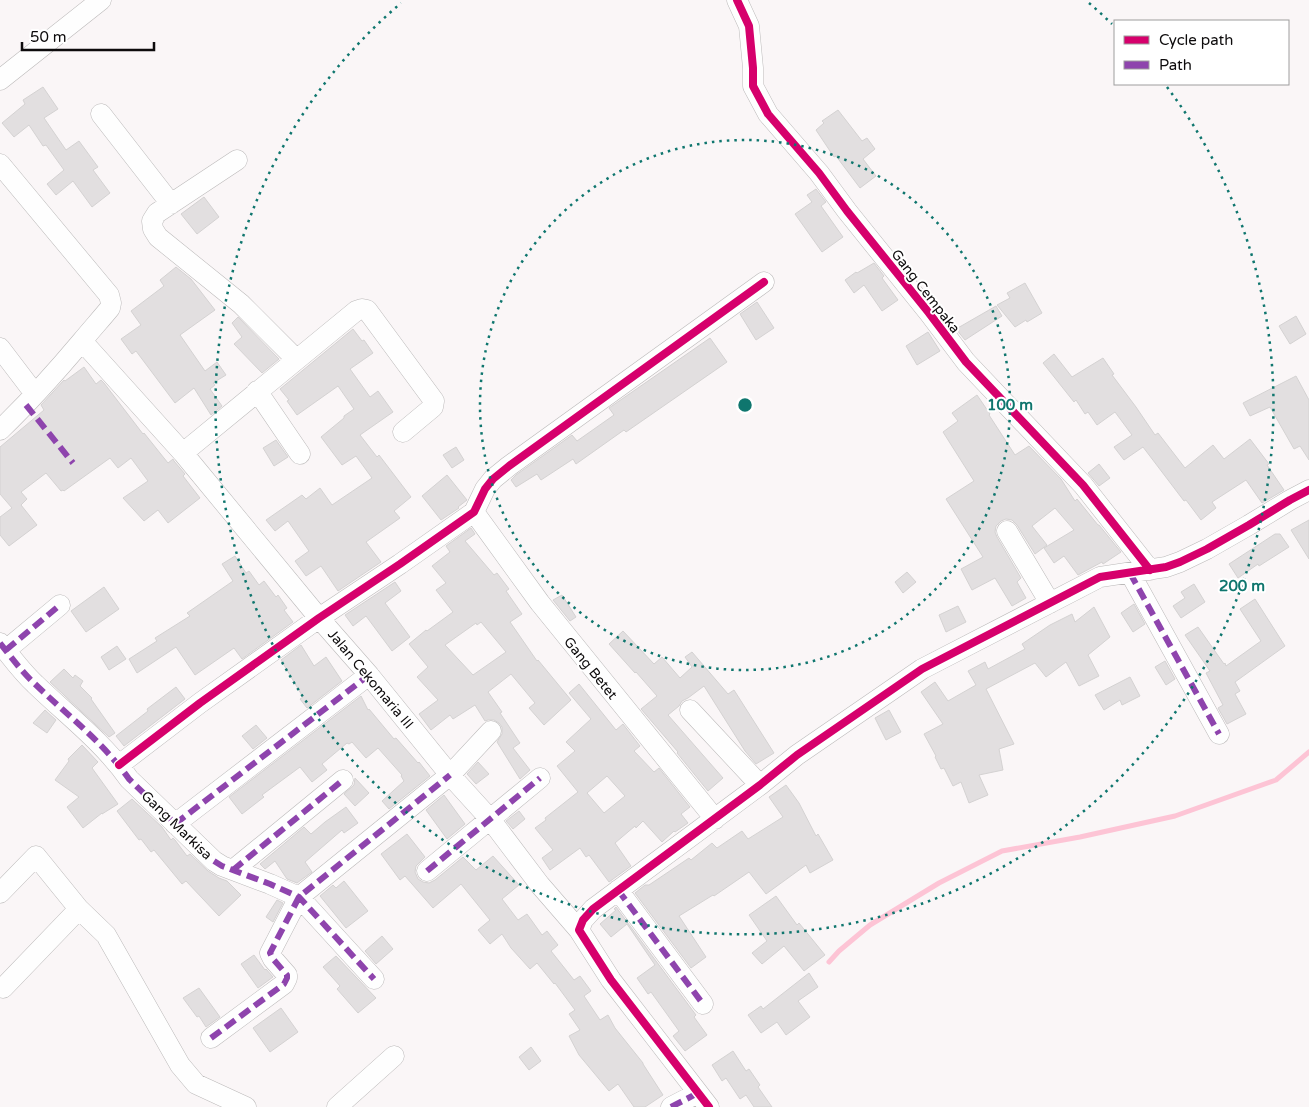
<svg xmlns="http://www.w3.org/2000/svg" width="1309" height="1107" font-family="'Varela Round',sans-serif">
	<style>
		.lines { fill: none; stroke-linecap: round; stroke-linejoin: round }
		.stream { stroke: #fdc4d5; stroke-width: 5 }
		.building { fill: #e2dfe0; stroke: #d4d2d2; fill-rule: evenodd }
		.minor-casing { stroke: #bbb9b9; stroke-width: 21 }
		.minor { stroke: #fefefe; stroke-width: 20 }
		.quiet { stroke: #8e44ad; stroke-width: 6; stroke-dasharray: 12 6; stroke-linecap: butt }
		.cycleway-casing { stroke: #fff; stroke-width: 11 }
		.cycleway { stroke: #d6006c; stroke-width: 8 }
		.ring { fill: none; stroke: #0f766e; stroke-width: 2.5; stroke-dasharray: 2.5 5 }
		.labels { text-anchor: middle; stroke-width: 4; stroke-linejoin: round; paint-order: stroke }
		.street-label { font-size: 14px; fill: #0d0b0c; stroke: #fff }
		.centre { fill: #0f766e; stroke: #fff; stroke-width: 2.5 }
		.ring-label { font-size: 15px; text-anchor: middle; font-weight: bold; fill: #0f766e; stroke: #fff; stroke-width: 4; stroke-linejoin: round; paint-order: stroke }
	</style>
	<rect width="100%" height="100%" fill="#faf6f7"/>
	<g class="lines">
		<path class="stream" d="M829 962 839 951 870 925 939 883 1002 851 1080 837 1175 816 1276 780 1309 752"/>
	</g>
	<path class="building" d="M43 87 58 109 44 118 66 150 79 141 98 167 93 170 110 193 92 207 73 181 56 195 47 184 64 170 46 145 43 146 29 125 14 137 2 123 25 104 23 100Z
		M838 110 862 141 867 138 875 149 863 159 876 176 860 188 836 156 834 157 816 130 824 123 822 121Z
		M816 189 826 202 821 206 843 237 822 252 795 214 812 202 807 195Z
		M204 197 219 217 197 234 181 214Z
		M874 263 884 276 882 278 898 300 882 311 864 285 854 293 845 280 856 272 857 273Z
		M176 267 191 279 215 310 180 335 205 371 217 362 226 375 213 383 215 385 210 389 222 406 211 415 194 388 175 403 136 351 132 354 121 339 141 325 131 311 164 286 160 280Z
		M1025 283 1042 313 1027 322 1026 320 1015 327 997 305 1010 298 1007 293Z
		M757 302 774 328 756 340 740 314Z
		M996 306 1002 316 965 340 956 329Z
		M1296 316 1306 334 1290 344 1279 326Z
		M238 317 279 359 262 373 234 344 242 337 232 323Z
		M353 329 362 341 364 340 373 353 350 369 370 397 378 391 393 412 360 435 377 457 379 455 411 497 394 511 400 518 366 542 381 562 338 591 321 566 306 576 295 561 309 551 288 521 275 531 266 520 302 495 306 499 320 488 332 505 372 478 356 456 342 465 321 437 344 418V416L354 409 338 386 297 415 287 401 289 400 280 389Z
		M928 332 940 351 917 365 906 346Z
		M710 338 727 362 626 432 624 430 576 464 573 459 541 480 537 474 516 487 511 480 516 475 572 435 577 441 614 415 609 408Z
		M1054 354 1072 377 1103 358 1114 374 1112 375 1136 407 1155 435 1158 433 1185 468 1213 445 1224 459 1250 439 1269 464 1267 465 1284 490 1262 503 1246 480 1212 502 1216 508 1201 520 1186 500 1184 501 1143 447 1124 460 1114 447 1132 435 1115 412 1097 425 1088 412 1085 414 1076 400 1074 402 1043 363Z
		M84 367 96 384 101 380 104 383 143 434 144 433 168 463 173 459 174 461 185 474 183 476 200 498 168 523 158 510 144 521 123 498 148 481 131 458 118 468 110 458 64 491 63 490 61 491 46 473 21 492 27 499 21 505 37 525 9 546 0 535V517L12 508 0 494V447L44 410 41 405 64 380 65 381Z
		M1296 376 1309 400V460L1300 446 1294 449 1270 407 1250 416 1243 403Z
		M977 395 990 414 989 415 1015 455 1029 446 1061 479 1075 501 1077 499 1098 525H1099L1121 552 1103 564 1102 562 1078 575 1064 556 1054 563 1044 548 1074 530 1055 508 1032 526 1047 545 1035 554 1017 525 1012 520 1006 519 1001 521 996 526 995 532 997 537 1021 578 1017 582 1026 598 1012 606 995 578 972 590 961 569 983 557 946 499 974 481 943 432 958 421 952 413Z
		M276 440 288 457 274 466 263 448Z
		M456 447 464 460 452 468 443 455Z
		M1099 464 1110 478 1099 486 1088 473Z
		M447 475 467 500 458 507 459 508 441 520 422 496Z
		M1309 520V559L1291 530Z
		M471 528 475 534 465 541 494 575 497 573 509 589 506 591 522 614 510 622 537 661 538 660 571 700 544 725 529 708 535 703 511 674 488 692 502 712 500 713 520 743 513 748 530 770 520 779 497 742 502 734V727L499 723 494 720H488L485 721 475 705 453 719 450 715 431 730 419 714 438 700 417 677 428 667 409 644 426 630 427 631 453 612 436 590 446 583 432 566 450 552 446 546ZM481 622 506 652 473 675 445 645 476 623 477 625Z
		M1275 534H1280L1289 547 1259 566 1258 564 1238 578 1229 564Z
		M235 556 246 573 249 571 259 585 264 581 276 597 278 595 287 608 284 610 293 622 242 659 234 648 195 675 176 647 137 673 129 659 157 641 155 638 190 616 187 613 233 581 222 564Z
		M907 572 916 582 903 593 895 582Z
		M395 582 401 591 385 603 410 637 392 651 366 616 353 626 345 615Z
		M1194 584 1205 602 1181 618 1173 606 1185 598 1181 592Z
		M104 587 119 609 86 632 71 611Z
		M562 595 576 617 570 621 553 600Z
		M1255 599 1285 646 1235 682 1240 691 1235 694 1246 714 1227 724 1218 708 1223 705 1206 673 1210 671 1185 635 1198 627 1224 664 1225 663 1226 666 1261 641 1240 609Z
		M1134 604 1145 624 1133 632 1121 613Z
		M958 606 966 622 946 632 939 615Z
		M1094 607 1110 637 1088 655 1099 676 1079 686 1066 662 1046 677 1035 663 986 689 1014 744 999 749 1003 770 979 775 988 795 969 803 961 782 953 786 944 768 941 769 935 757 936 756 924 734 943 724 921 692 935 682 948 701 976 685 968 671 985 662 988 669 1025 649 1022 644 1050 625 1072 614 1075 622Z
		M623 631 654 664 662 657 680 678 692 667 685 657 692 652 728 694 734 690 774 753 756 764 745 751 704 686 688 698 682 701 679 706 668 715 723 778 708 791 677 753 678 752 641 709 657 696 636 672 635 673 609 644Z
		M301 645 314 666 326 657 342 681 307 708 300 699 303 697 281 660Z
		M117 646 126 659 109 670 101 657Z
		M1165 661 1175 679 1166 685 1155 667Z
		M64 669 73 678 75 675 83 681 80 686 92 698 91 699 115 733 109 737 50 682Z
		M1130 677 1140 696 1122 705 1120 700 1104 710 1095 695Z
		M579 684 616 730 623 724 640 746 634 751 654 772 659 768 690 807 681 814 688 823 675 832 674 831 662 842 643 821 636 828 635 826 615 843 631 866 609 882 589 855 586 857 580 848 550 870 542 858 553 850 535 828 546 820 545 818 578 792 557 766 575 751 566 742 591 719 569 693ZM607 776 625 796 604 813 587 793Z
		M176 687 185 699 124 746 116 736 148 711 147 709Z
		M361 696 368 710 369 709 394 739 396 738 418 763 419 762 430 776 389 809 382 801 404 781 401 776 402 775 378 748 366 758 352 742 349 744 347 743 322 764 327 770 312 782 300 767 262 795 264 797 242 814 229 797Z
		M45 710 56 720 47 733 33 723Z
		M889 710 901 732 886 740 875 718Z
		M256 725 267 738 253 749 242 736Z
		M82 745 98 762 92 768 118 804 102 814V813L83 828 67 807 79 797 55 780 69 761 68 759Z
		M478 762 489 774 476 784 467 774Z
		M355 778 369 793 355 806 344 794 354 785Z
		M786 785 799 803 816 836 818 834 833 860 810 873 806 865 766 894 749 872 714 896 713 895 679 916 706 957 691 968 635 893 645 885H649L689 858 691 860 712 843 717 848 742 831 748 839 783 817 769 797Z
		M444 795 465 824 447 839 426 810Z
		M132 799 162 827 171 840 173 838 175 840 187 856 190 854 208 871 219 878 227 881 241 895 219 916 186 881 182 884 154 850 151 852 141 839 139 840 117 811Z
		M346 807 358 823 344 833 342 830 305 862 312 872 297 883 287 879 275 861 265 869 260 864 304 827 311 834 325 822Z
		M519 811 525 819 513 829 506 821Z
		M407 834 425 857 416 866 415 872 418 879 423 882 429 883 435 880 463 857 476 870 493 856 519 885 502 899 518 920 527 914 542 935 547 931 558 945 551 951 574 980 580 976 591 991 584 996 600 1020 608 1015 615 1028 643 1063V1064L663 1095 645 1107H634L618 1084 609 1091 579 1055 569 1036 580 1030 569 1014 575 1010 555 983 554 984 537 963 530 969 511 948 502 934 490 944 478 930 490 920 461 884 433 908 405 876 400 880 381 854Z
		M344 881 368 911 346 928 320 896 333 885 336 888Z
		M776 896 797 925 799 923 825 955 804 971 784 946 762 964 752 953 767 941 749 915Z
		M277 900 283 903 273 922 266 917Z
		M616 907 696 1015 694 1017 707 1035 685 1051 673 1036 679 1031 651 992 648 994 637 978 655 965 627 924 611 937 600 924 616 910 614 909Z
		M382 936 393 949 376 964 365 951Z
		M254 955 265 970 266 969 273 977 258 988 241 964Z
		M336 956 376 998 358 1013 337 989 340 986 323 967Z
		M809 973 818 987 798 1001 810 1017 786 1035 777 1022 761 1033 748 1015 761 1006 763 1009Z
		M199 988 220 1017 206 1027 199 1016 197 1017 183 998Z
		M281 1008 298 1032 270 1052 253 1028Z
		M531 1047 541 1061 529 1070 519 1057Z
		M733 1051 746 1071 749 1069 760 1085 758 1087 772 1107H754L746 1095 740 1099 726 1078 722 1081 712 1065Z"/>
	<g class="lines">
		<defs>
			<path id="minor" d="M737 0 749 26 753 68V86L768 114 819 173 847 211 929 313 966 362 1083 485 1150 570
				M0 80 101 0
				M101 114 171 204
				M237 160 157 213 152 221 153 229 158 237 241 304 296 359
				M0 164 109 295 111 303 110 308C101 319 91 330 82 341 56 372 29 402 0 430
				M82 341 183 453 319 618 369 675 450 775 490 819 540 885 579 930
				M0 348 35 394
				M257 391 300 454
				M183 453 356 311 362 309 367 310 434 401 433 407 403 432
				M474 512 540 603 715 819
				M1007 531 1050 603
				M1130 573 1219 734
				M0 643C11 657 22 672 35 684 67 715 103 742 129 779L214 861 222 866 270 884 299 897 374 979
				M6 650 60 605
				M690 710 760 785
				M119 765 200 703 319 618 400 564 474 512 485 489 493 479 509 466 764 282
				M175 824 369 675
				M233 870 343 780
				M427 871 540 778
				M618 890 703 1004
				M0 893 36 856 79 909 106 935 180 1065 196 1084 246 1107
				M3 988 79 909
				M211 1038 284 984 287 978V975L273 959 270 953 299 897 450 775 491 731
				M337 1107 394 1056
				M671 1107 698 1093
				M709 1107 611 980 579 930 583 920 593 909 760 785 797 755 922 669 1100 577 1166 567 1180 562 1207 549 1249 525 1290 500 1309 490"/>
		</defs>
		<use href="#minor" class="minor-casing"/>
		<use href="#minor" class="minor"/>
		<path class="quiet" d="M26 405 73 463
			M1130 573 1219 734
			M0 643C11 657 22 672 35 684 67 715 103 742 129 779L214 861 222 866 270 884 299 897 374 979
			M6 650 60 605
			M175 824 369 675
			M233 870 343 780
			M427 871 540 778
			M618 890 703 1004
			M211 1038 284 984 287 978V975L273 959 270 953 299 897 450 775
			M671 1107 698 1093"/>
		<defs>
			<path id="cycleway" d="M737 0 749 26 753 68V86L768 114 819 173 847 211 929 313 966 362 1083 485 1150 570
				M119 765 200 703 319 618 400 564 474 512 485 489 493 479 509 466 764 282
				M709 1107 611 980 579 930 583 920 593 909 760 785 797 755 922 669 1100 577 1166 567 1180 562 1207 549 1249 525 1290 500 1309 490"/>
		</defs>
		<use href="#cycleway" class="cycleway-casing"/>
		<use href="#cycleway" class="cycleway"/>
	</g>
	<g class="ring">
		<circle cx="745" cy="405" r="265"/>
		<path d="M1089 3A529 529 0 0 1 1112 24M1167 87A529 529 0 1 1 401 3"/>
	</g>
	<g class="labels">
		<g class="street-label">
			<text transform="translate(926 291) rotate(52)" y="5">Gang Cempaka</text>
			<text transform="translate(591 668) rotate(51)" y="5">Gang Betet</text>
			<text transform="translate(371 679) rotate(50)" y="5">Jalan Cekomaria III</text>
			<text transform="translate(177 825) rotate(44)" y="5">Gang Markisa</text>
		</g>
	</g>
	<circle cx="745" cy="405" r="8" class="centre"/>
	<g class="ring-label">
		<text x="1010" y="410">100 m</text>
		<text x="1242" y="591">200 m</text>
	</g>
	<rect x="1114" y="20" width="175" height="65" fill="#ffffff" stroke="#9e9d9e"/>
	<rect x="1124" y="36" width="25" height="8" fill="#d6006c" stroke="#9e9d9e"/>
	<text x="1159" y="45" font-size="15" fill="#0d0b0c">Cycle path</text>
	<rect x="1124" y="61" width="25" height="8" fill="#8e44ad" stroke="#9e9d9e"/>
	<text x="1159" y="70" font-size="15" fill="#0d0b0c">Path</text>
	<path d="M22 42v8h132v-8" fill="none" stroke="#0d0b0c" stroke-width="2.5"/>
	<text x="30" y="42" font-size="15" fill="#0d0b0c" stroke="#ffffff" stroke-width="4" paint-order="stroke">50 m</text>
</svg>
